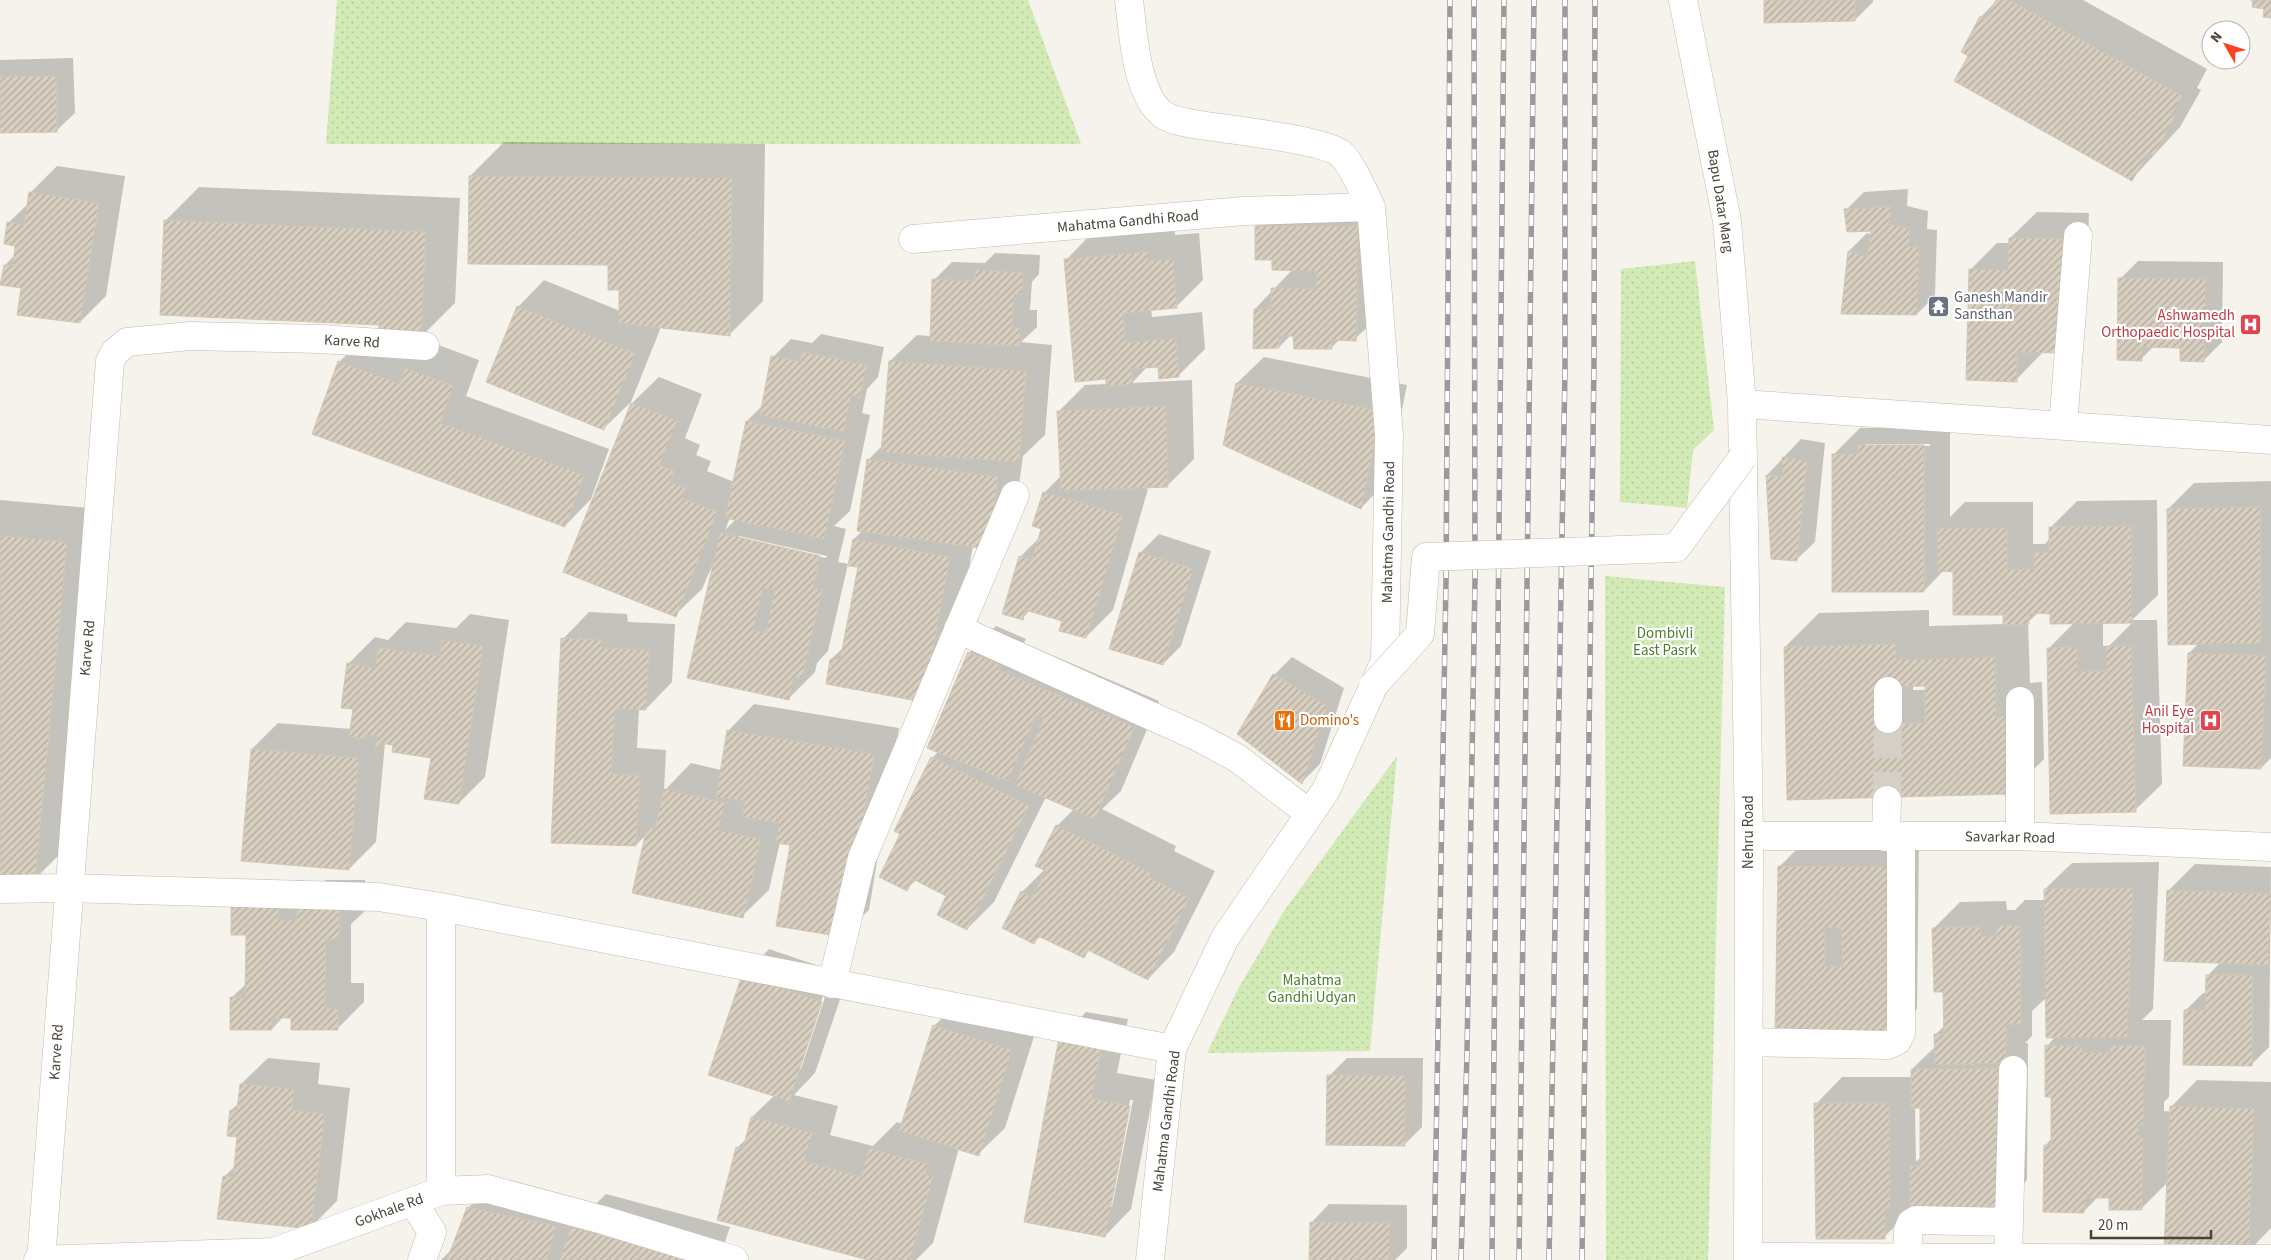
<svg xmlns="http://www.w3.org/2000/svg" width="2271" height="1260" font-family="'Source Sans 3',sans-serif">
	<style>
		.park { fill: url(#park-dots) }
		.shadow { fill: #0003; fill-rule: evenodd }
		.building { fill: url(#building-hatch); stroke: #d3c7b4; fill-rule: evenodd }
		.lines { fill: none; stroke-linecap: round; stroke-linejoin: round }
		.minor-tunnel { stroke: #d4d0c8; stroke-width: 28; stroke-dasharray: 28 14; stroke-linecap: butt }
		.minor-casing { stroke: #c2bbae; stroke-width: 29 }
		.minor { stroke: #fff; stroke-width: 28 }
		.rail-casing { stroke: #9a9a9a; stroke-width: 5.5 }
		.rail { stroke: #fff; stroke-width: 4; stroke-dasharray: 11; stroke-linecap: butt }
		.minor-bridge-casing { stroke: #c2bbae; stroke-width: 29; stroke-linecap: butt }
		.minor-bridge { stroke: #fff; stroke-width: 28 }
		.labels { text-anchor: middle; stroke-width: 4.5; stroke-linejoin: round; paint-order: stroke }
		.street-label { font-size: 15px; fill: #4b4439; stroke: #fff }
		.worship-label { font-size: 15px; fill: #5b616d; stroke: #fff; text-anchor: start }
		.health-label { font-size: 15px; fill: #be3a42; stroke: #fff; text-anchor: end }
		.park-label { font-size: 15px; fill: #4a7f2a; stroke: #fff }
		.food-label { font-size: 15px; fill: #c56008; stroke: #fff; text-anchor: start }
	</style>
	<defs>
		<pattern id="park-dots" width="8" height="8" patternUnits="userSpaceOnUse" patternTransform="scale(1.25)"><rect width="8" height="8" fill="#d2eab5"/><path d="M2 2h.1M6 6h.1" fill="none" stroke="#b6ca9c" stroke-width="1.8" stroke-linecap="round"/></pattern>
		<pattern id="building-hatch" width="6" height="6" patternUnits="userSpaceOnUse" patternTransform="scale(1.25)"><rect width="6" height="6" fill="#d8cfc1"/><path d="M-1 1l2-2M0 6l6-6M5 7l2-2" fill="none" stroke="#b1aa9e"/></pattern>
	</defs>
	<rect width="100%" height="100%" fill="#f6f3ec"/>
	<path class="park" d="M337 0H1028L1081 144H326Z
		M1695 261 1714 430 1693 450 1687 508 1620 502 1621 269Z
		M1605 576 1725 587 1708 1260H1606Z
		M1397 756 1370 1051 1207 1053 1239 987 1284 911Z"/>
	<path class="shadow" d="M1765 0H1873V2L1855 20Z
		M1997 0H2083L2207 69 2197 88 2201 90 2180 127 2132 179 1981 17Z
		M73 58 75 113 56 131 0 132V60Z
		M504 142 765 144 763 301 729 335 661 327 631 402 604 428 518 307 544 280 620 311V289L609 264 470 176Z
		M57 166 125 176 106 296 80 322 22 287 5 265 15 255 16 245 8 223 29 203 30 193Z
		M199 187 460 198 455 303 421 337 380 323 165 221Z
		M1908 189 1907 206 1928 211 1927 229 1937 230 1935 296 1917 314 1842 313 1849 251 1867 233 1872 235 1873 230 1846 210 1864 192Z
		M1283 200H1384L1382 313 1355 339H1340L1331 348 1291 335 1279 347 1255 309 1293 269 1273 259 1256 226Z
		M2037 212 2089 213 2085 326 2059 352H2043L2016 380 1970 270 1997 243H2010V238Z
		M1174 226 1175 235 1199 233 1203 280 1176 307 1151 309 1152 317 1202 312 1205 349 1179 375 1159 366 1147 367 1132 383 1192 380 1194 459 1167 486 1142 487 1148 489 1113 610 1086 637 1064 620 1030 610 1022 619 1020 557 1040 537 1042 528 1044 493 1061 476 1059 411 1085 385 1107 384V377L1066 260 1092 233Z
		M995 253 1040 255 1039 274 1032 282 1030 310H1037V327L1021 342 1052 345 1045 435 1023 456 1014 521 973 546 949 674 831 659 844 647 859 566 848 564 828 651 817 663 815 672 788 699 689 677 716 557 702 589 675 615 565 571 632 403 659 377 702 394 685 438 700 445 696 455 711 461 707 471 734 482 747 421 763 405 773 357 791 339 812 343 821 334 884 347 878 377 867 389 862 413 870 415 850 511 834 526 846 529 838 562 849 564 854 539 862 531 868 460 883 445 890 361 917 335 931 336 934 280 952 262 985 263ZM730 518 736 519 725 530ZM739 536 827 556 826 558 739 539Z
		M2138 261 2223 262 2222 342 2204 360 2181 347 2154 346 2141 359 2120 279Z
		M366 336 433 343 479 360 466 396 609 449 591 499 565 526 339 362Z
		M1264 357 1407 385 1387 481 1361 508 1237 383Z
		M1886 419H1950V517L1965 502H2033V544H2045L2050 538V528L2077 501 2157 500 2158 595 2132 620H2157L2162 784 2135 810 2048 649 2074 623 2051 612H2039L2028 622 2030 683 2042 682 2044 759 2010 793 1788 799 1785 647 1819 613 1929 610V626L2004 624V613L1954 570H1944L1924 591 1834 454 1860 428H1878ZM1866 444H1930V446H1863ZM2103 622H2133L2109 646H2103ZM1926 684V690H1913V685Z
		M1801 439 1825 443 1815 542 1796 560 1767 475Z
		M2271 481V758L2261 768 2189 653 2199 643 2168 509 2194 483Z
		M0 500 100 509 68 846 34 880 0 876Z
		M1159 534 1211 551 1181 646 1163 664 1140 553Z
		M589 612 627 614 628 622 675 624 672 682 646 709H639L637 748 666 750 664 791 691 763 721 770 728 731 754 704 899 728 869 910 842 936 791 844 780 842 769 890 742 916 647 834 636 845 563 639Z
		M470 614 509 620 485 777 459 803 432 757 385 743 376 842 349 869 252 749 278 723 351 729 355 708 348 664 375 637 388 640 406 622 456 628Z
		M996 626 1026 639 1024 643 1159 701 1121 791 1102 809 1176 846 1174 851 1215 871 1174 952 1148 979 1090 950 1083 957 1041 936 1034 942 1022 892 1045 869 1057 826 1074 809 1046 797 994 902 967 929 947 895 916 880 907 889 901 833 932 758 939 751 928 747 969 653Z
		M1292 657 1344 688 1320 764 1302 782 1274 675Z
		M1806 840 1919 841 1917 1009 1890 1035 1777 1034 1779 867Z
		M2159 862 2153 1009 2142 1020H2171L2169 1097 2164 1102V1111L2171 1112V1107L2197 1080 2271 1082V1228L2249 1251 2168 1182 2141 1209 2110 1197H2098L2084 1211 2045 1146 2052 1138 2053 1096 2047 1046 2056 1036 2047 997 2032 1011V1036L2025 1043H2028L2027 1180 2001 1207 1911 1211 1884 1237 1816 1104 1842 1077H1912V1069L1936 1046V1034L1945 1025 1944 990 1934 928 1960 902 2006 901 2007 910H2015L2025 900H2045V889L2072 863ZM1915 1107H1921V1157L1916 1162Z
		M2195 864 2271 867 2269 1047 2251 1065 2185 1011 2203 993H2207V976L2221 962 2166 960 2169 890Z
		M259 880H304V894H311L325 880H365V911L351 924V983H364V1002L337 1029 292 1017H283L272 1029 231 998 247 983Z
		M769 949 848 976 815 1073 794 1095 838 1106 830 1135 873 1146 897 1122 903 1124 934 1026 961 1000 1038 1024 1005 1128 978 1154 959 1148 933 1243 916 1260H873L737 1148 747 1138 752 1117 775 1095 743 976ZM823 996 825 997 801 1069H798Z
		M1086 1012 1128 1019 1117 1073 1156 1080 1131 1209 1105 1236 1060 1038ZM1130 1100H1133L1112 1207H1110Z
		M268 1058 320 1063 318 1084 350 1088 337 1201 310 1228 224 1177 236 1165 239 1136 231 1110 239 1103 241 1084Z
		M1347 1058H1423L1422 1127 1404 1145 1329 1076Z
		M495 1181 575 1225 606 1194 730 1227 719 1260H441L453 1248 468 1208Z
		M1329 1204 1407 1205V1248L1395 1260H1310L1311 1223Z"/>
	<path class="building" d="M1764 0H1855V21L1764 23Z
		M1996 0H2009L2182 96 2171 114 2175 117 2154 155 2148 153 2132 181 1954 81 1968 56 1961 52 1980 16 1985 19Z
		M2250 0H2271V18L2263 17 2264 9 2252 7 2253 0Z
		M56 76 57 132 0 133V77Z
		M469 176 732 178 730 336 619 323V290H608V265L468 264Z
		M29 192 99 203 80 323 17 315 21 288 0 285 4 265H13L15 246 4 244 7 222 24 225Z
		M1891 207 1889 224 1910 229 1909 247H1919L1917 315 1841 314 1848 251 1867 257 1871 231 1847 232 1844 209Z
		M164 220 426 232 421 338 379 337V325L160 315Z
		M1255 226H1358L1356 341 1331 340 1332 349H1294L1293 336H1279V348L1253 349 1254 309H1271V288L1316 289 1317 271 1272 270V260H1255Z
		M2009 238 2063 239 2059 353 2017 352V382L1966 380 1969 269 2008 270Z
		M1148 252V261L1173 259 1177 308 1123 313 1126 343 1176 338 1179 377 1159 379 1158 367 1131 369 1133 384 1106 386V379L1075 382 1064 259Z
		M976 270 1023 273 1022 294H1014L1012 328H1020L1019 346 930 341 932 279 975 281Z
		M2118 278 2206 279 2204 362 2180 361V348L2142 347V361L2117 360Z
		M517 306 635 354 604 430 486 382Z
		M802 352 867 365 860 397 851 395 844 432 760 415 771 356 800 362Z
		M338 361 400 384 405 368 453 386 440 423 584 475 565 527 312 434Z
		M889 361 1026 371 1019 462 881 452Z
		M1236 383 1381 411 1361 509 1223 445Z
		M631 403 677 421 659 465 674 471 670 482 686 488 682 498 717 512 676 617 563 572Z
		M1166 406 1168 487 1061 491 1057 411Z
		M746 421 845 441 824 539 725 518Z
		M1858 445H1924V592H1832V454H1858Z
		M1782 457 1807 461 1797 561 1771 559 1766 475 1783 477Z
		M867 459 998 477 988 549 857 531Z
		M1043 492 1123 515 1086 638 1059 631 1062 621 1025 610 1023 620 1002 614 1019 556 1032 560 1041 529 1032 526Z
		M2260 507 2261 643 2168 645 2167 509Z
		M2131 526 2132 623 2050 624V614L2029 613V624L2003 625V615H1953V572L1938 571 1937 528H2007V570L2034 569V552H2049V527Z
		M720 533 820 556 813 588 822 590 802 679 794 677 789 700 687 678ZM763 588 775 590 766 633 753 631Z
		M0 536 67 542 35 881 0 878Z
		M853 539 950 557 923 702 826 684 830 659 840 660 858 567 848 566Z
		M1139 552 1193 569 1163 665 1109 649Z
		M561 638 601 640 602 648 649 650 646 710 615 709 611 774 640 776 636 846 551 843Z
		M442 640 483 646 459 804 424 799 431 758 392 752 393 745 379 743 377 750H375L377 736 366 734 365 739 349 736 353 709 341 708 347 663 375 668 378 648 440 656Z
		M1895 644 1896 660 1995 657 1996 717 2008 716 2010 794 1787 800 1784 647ZM1925 686V723L1879 724 1878 687Z
		M2106 646H2131L2136 812 2050 814 2047 648 2077 647V672L2107 671Z
		M968 652 1000 665 998 670 1134 727 1095 819 1015 785 1044 718 1036 715 1008 781 927 748Z
		M2188 653 2266 656 2261 769 2183 766Z
		M1273 674 1327 706 1302 784 1237 734Z
		M727 730 874 754 843 937 776 926 790 845 776 843 779 823 742 817 745 801 716 797Z
		M251 749 359 758 349 870 241 861Z
		M931 757 1029 806 967 930 937 915 946 896 913 879 907 891 879 877 900 834 894 831Z
		M664 789 725 803 718 830 761 839 743 918 632 893 647 827 655 829Z
		M1056 825 1151 873 1148 877 1189 898 1148 980 1088 950 1084 958 1038 936 1034 944 1002 928 1021 891 1032 897 1046 871 1035 866Z
		M1778 866 1893 867 1891 1037 1775 1035ZM1841 927 1843 966 1825 967 1824 928Z
		M2133 888 2127 1037 2046 1038 2044 889Z
		M2167 890 2271 894 2268 965 2164 961Z
		M231 906H278V920H297V906H339V939H326L325 1009H338V1030H291V1018H272V1030H230V997L245 998 246 935H231Z
		M1997 926H2020L2021 1024H2006V1063L1935 1065 1934 1034H1944L1943 992H1934L1932 928 1980 927 1981 936H1997Z
		M742 975 822 1002 789 1101 708 1075Z
		M2206 975H2252V1066L2183 1065 2184 1010H2205Z
		M933 1025 1012 1050 979 1156 899 1131Z
		M1059 1038 1102 1046 1091 1099 1130 1106 1105 1237 1024 1222Z
		M2045 1045 2082 1046V1052L2110 1053V1046H2145L2143 1125H2138V1138H2143L2142 1210H2109V1198H2085L2084 1213 2043 1212 2044 1145H2051V1097H2045Z
		M1911 1069H2002L2001 1208H1910V1166H1920V1108H1911Z
		M1327 1075 1405 1076V1146L1326 1145Z
		M240 1084 294 1089 292 1110 325 1114 311 1229 217 1219 223 1176 233 1177 237 1137 227 1136 230 1110H237Z
		M1814 1103H1889L1890 1209H1885V1239H1816Z
		M2170 1106 2254 1109 2249 1252 2164 1250Z
		M751 1117 812 1133 804 1161 861 1177 869 1148 928 1164 925 1175 933 1176 910 1260H868L717 1220 736 1147 743 1149Z
		M467 1207 556 1226 547 1260H447Z
		M1310 1222 1390 1223 1389 1260H1309Z
		M571 1227 694 1260H560Z"/>
	<g class="lines">
		<path class="minor-tunnel" d="M1887 800 1888 719"/>
		<defs>
			<path id="minor" d="M1129 0C1133 32 1136 90 1160 112 1169 121 1188 123 1200 125 1226 129 1325 140 1341 154 1351 162 1365 195 1371 207L1389 435 1385 661 1326 790 1225 938 1172 1049 1150 1260
				M1683 0 1727 221 1742 404 1749 836 1748 1260
				M913 239 1244 211 1371 207
				M1742 404 2271 440
				M2063 425 2078 236
				M958 629 1198 737 1237 758 1310 814
				M2020 701V836
				M1888 719V691
				M1749 836H2020L2271 847
				M1886 837 1887 800
				M0 889 68 888 378 897 441 907 1172 1049
				M832 984 862 858 1015 495
				M1749 1042 1888 1045 1897 1041 1901 1033V837
				M441 1191V907
				M413 1202 432 1232 422 1260
				M1748 1257 2271 1259
				M1908 1258V1230L1911 1223 1916 1220 2009 1222
				M2008 1258 2013 1070
				M38 1260 274 1252 441 1191 488 1189 603 1220 734 1260
				M41 1260 110 361 115 352 127 342 190 336 321 339 425 346"/>
		</defs>
		<use href="#minor" class="minor-casing"/>
		<use href="#minor" class="minor"/>
		<defs>
			<path id="rail" d="M1434 1260 1446 580 1450 0
				M1461 1260 1467 1053 1475 580 1474 0
				M1492 1260 1504 0
				M1519 1260 1534 0
				M1549 1260 1565 370V0
				M1582 1260 1594 363 1595 0"/>
		</defs>
		<use href="#rail" class="rail-casing"/>
		<use href="#rail" class="rail"/>
		<defs>
			<path id="minor-bridge" d="M1373 686 1420 634 1426 557 1676 548 1743 457"/>
		</defs>
		<use href="#minor-bridge" class="minor-bridge-casing"/>
		<use href="#minor-bridge" class="minor-bridge"/>
	</g>
	<defs>
		<symbol id="temple-square" viewBox="-11 -11 22 22"><rect x="-9" y="-9" width="18" height="18" rx="4" fill="#6b7280" stroke="#fff"/><path d="M0-6L5-2H3V0L6.5 2.5H4V6H1.5V3h-3V6H-4V2.5H-6.5L-3 0V-2H-5Z" fill="#fff"/></symbol>
		<symbol id="hospital-square" viewBox="-11 -11 22 22"><rect x="-9" y="-9" width="18" height="18" rx="4" fill="#e0444e" stroke="#fff"/><path d="M-5-5h3v3.5h4V-5h3V5h-3V1.5h-4V5h-3Z" fill="#fff"/></symbol>
		<symbol id="restaurant-square" viewBox="-11 -11 22 22"><rect x="-9" y="-9" width="18" height="18" rx="4" fill="#e8710a" stroke="#fff"/><path d="M-5-6h1v4h1v-4h1v4h1v-4h1v5L-1.5 .5V6h-2V.5L-5-1ZM5-6V6H3V1.5H1.5Q1.5-4 5-6Z" fill="#fff"/></symbol>
	</defs>
	<g fill-rule="evenodd">
		<use href="#temple-square" x="1926" y="294" width="25" height="25"/>
		<use href="#hospital-square" x="2238" y="312" width="25" height="25"/>
		<use href="#restaurant-square" x="1272" y="708" width="25" height="25"/>
		<use href="#hospital-square" x="2198" y="708" width="25" height="25"/>
	</g>
	<g class="labels">
		<g class="street-label">
			<text transform="translate(1721 201) rotate(81)" y="5">Bapu Datar Marg</text>
			<text transform="translate(1128 221) rotate(-5)" y="5">Mahatma Gandhi Road</text>
			<text transform="translate(352 341) rotate(3)" y="5">Karve Rd</text>
			<text transform="translate(1388 532) rotate(-89)" y="5">Mahatma Gandhi Road</text>
			<text transform="translate(87 648) rotate(-85)" y="5">Karve Rd</text>
			<text transform="translate(1748 832) rotate(-90)" y="5">Nehru Road</text>
			<text transform="translate(2010 837) rotate(1)" y="5">Savarkar Road</text>
			<text transform="translate(56 1052) rotate(-86)" y="5">Karve Rd</text>
			<text transform="translate(1166 1121) rotate(-83)" y="5">Mahatma Gandhi Road</text>
			<text transform="translate(389 1210) rotate(-20)" y="5">Gokhale Rd</text>
		</g>
		<g class="worship-label">
			<text x="1954" y="302">Ganesh Mandir<tspan x="1954" dy="17">Sansthan</tspan></text>
		</g>
		<g class="health-label">
			<text x="2235" y="320">Ashwamedh<tspan x="2235" dy="17">Orthopaedic Hospital</tspan></text>
			<text x="2194" y="716">Anil Eye<tspan x="2194" dy="17">Hospital</tspan></text>
		</g>
		<g class="park-label">
			<text x="1665" y="638">Dombivli<tspan x="1665" dy="17">East Pasrk</tspan></text>
			<text x="1312" y="985">Mahatma<tspan x="1312" dy="17">Gandhi Udyan</tspan></text>
		</g>
		<g class="food-label">
			<text x="1300" y="725">Domino's</text>
		</g>
	</g>
	<g transform="translate(2226 45) rotate(309)"><circle r="24" fill="#ffffff" stroke="#b7b4b0"/>
	<path d="M0-4L9 19L0 12L-9 19Z" fill="#fc3f1d"/>
	<text y="-8" font-size="14" font-weight="bold" text-anchor="middle" fill="#4b4439">N</text>
	</g>
	<path d="M2091 1230v8h120v-8" fill="none" stroke="#4b4439" stroke-width="2.5"/>
	<text x="2098" y="1230" font-size="15" fill="#4b4439" stroke="#ffffff" stroke-width="4" paint-order="stroke">20 m</text>
</svg>
